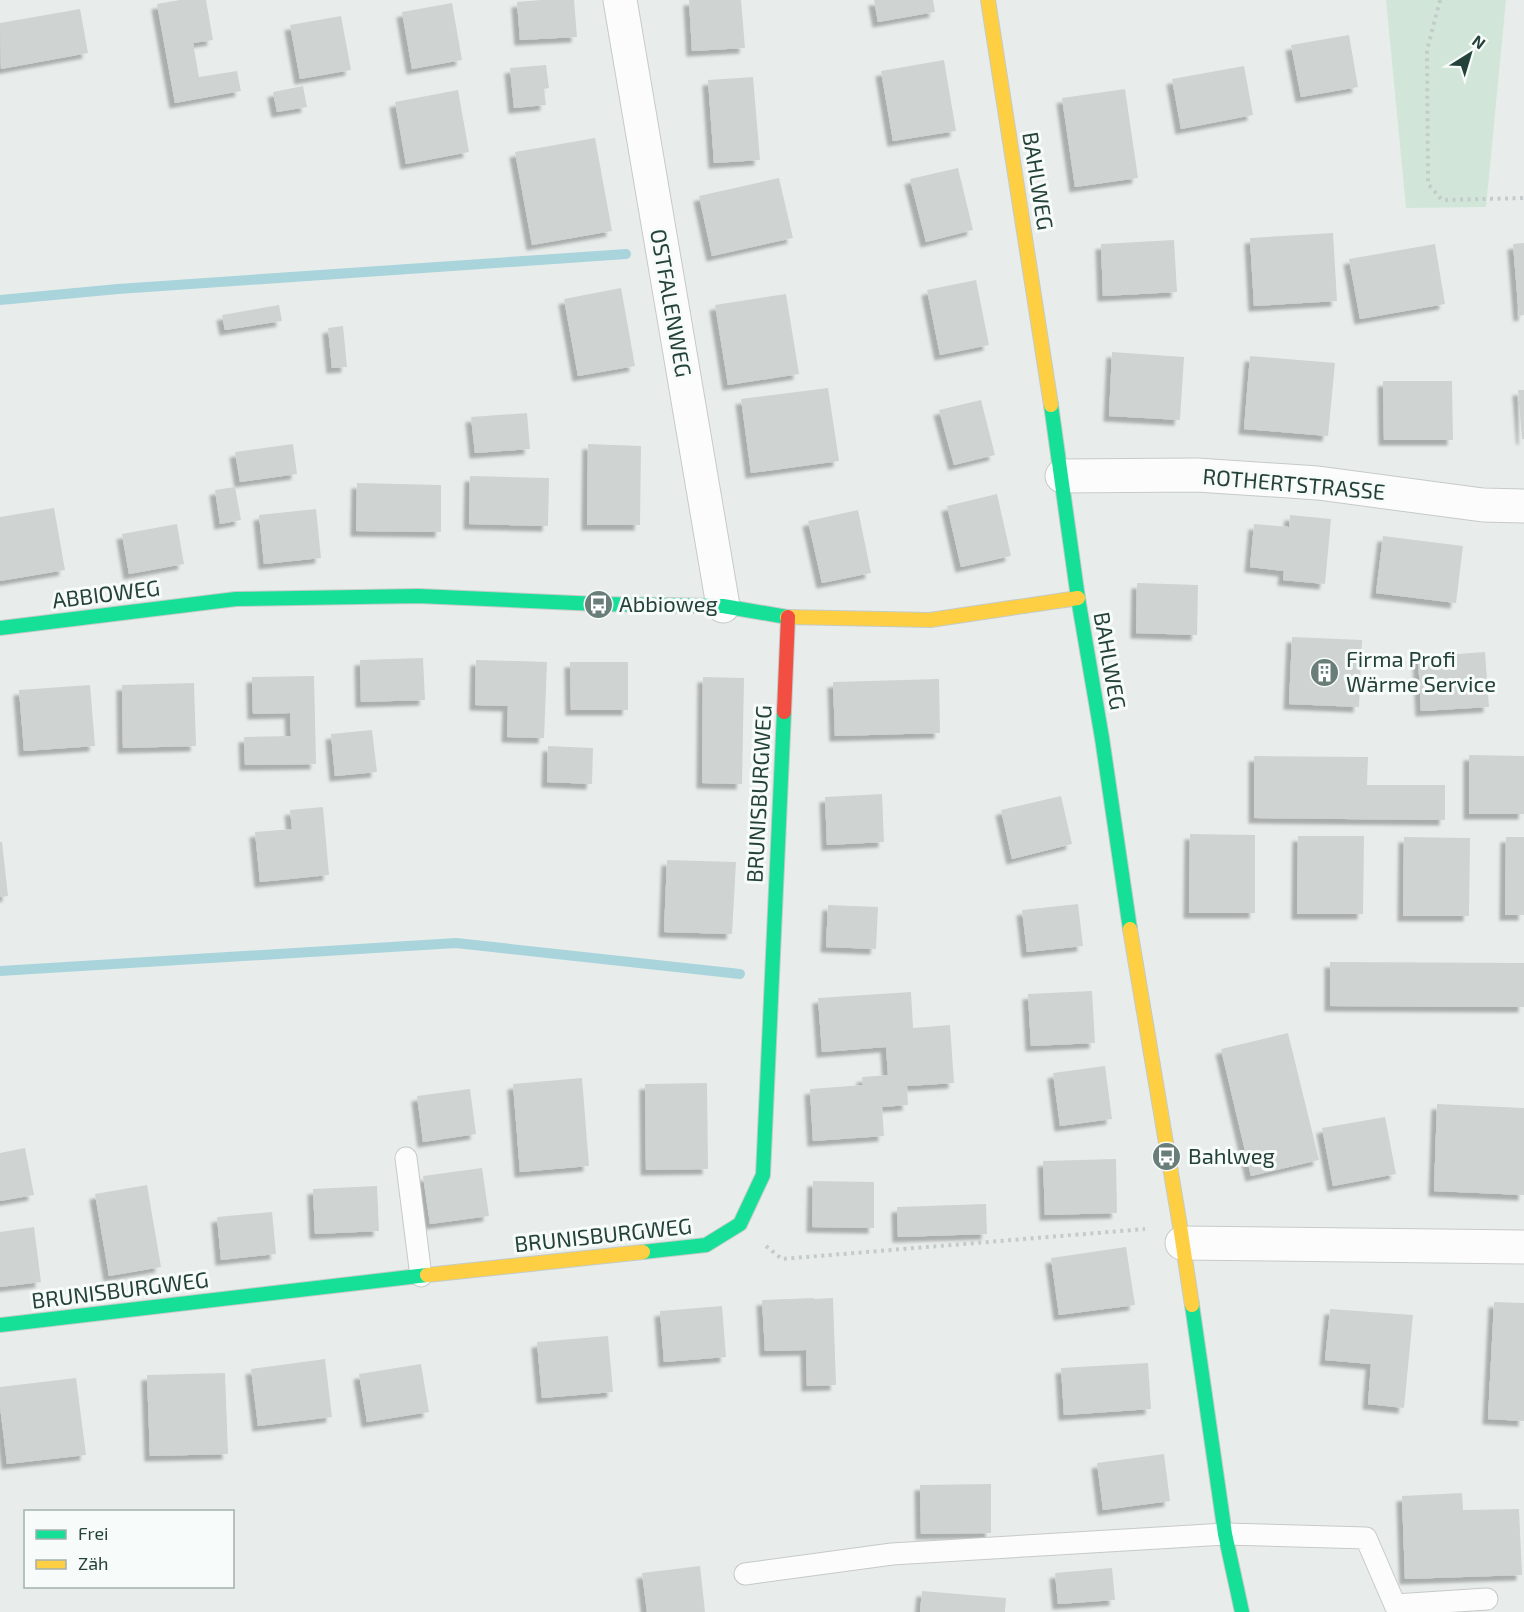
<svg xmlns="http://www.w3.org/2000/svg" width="1524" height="1612" font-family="'Exo 2',sans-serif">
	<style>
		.green { fill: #d1e6d8 }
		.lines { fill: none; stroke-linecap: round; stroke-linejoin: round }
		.stream { stroke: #a9d4db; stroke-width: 10 }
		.building { fill: #cfd4d2; filter: url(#shadow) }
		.lane-casing { stroke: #c5cac8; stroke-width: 23 }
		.street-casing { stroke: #c5cac8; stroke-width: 35 }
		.fast-casing { stroke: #c3cbc8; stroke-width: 16 }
		.slow-casing { stroke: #c3cbc8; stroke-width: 16 }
		.jam-casing { stroke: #c3cbc8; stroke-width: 16 }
		.path { stroke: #c3ccca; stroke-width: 4; stroke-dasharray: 3 4.5; stroke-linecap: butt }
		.lane { stroke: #fcfcfc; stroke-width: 21 }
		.street { stroke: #fcfcfc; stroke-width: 33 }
		.fast { stroke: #16e098; stroke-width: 14 }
		.slow { stroke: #ffcf43; stroke-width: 14 }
		.jam { stroke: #f24e42; stroke-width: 14 }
		.labels { text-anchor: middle; stroke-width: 6; stroke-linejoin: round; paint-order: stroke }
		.street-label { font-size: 22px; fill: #24423a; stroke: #f7fbf9 }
		.poi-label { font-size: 22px; fill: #24423a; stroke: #f7fbf9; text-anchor: start }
	</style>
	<defs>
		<filter id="shadow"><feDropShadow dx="-5.5" dy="5.5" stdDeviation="1.5" flood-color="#0004"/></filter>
	</defs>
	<rect width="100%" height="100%" fill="#e8edeb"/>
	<path class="green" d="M1386 0H1506L1486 207 1406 208Z"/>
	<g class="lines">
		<path class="stream" d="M0 300 118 289 626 254
			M0 971 456 943 740 974"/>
	</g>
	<path class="building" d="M180 0H206L213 40 193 43 199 77 237 71 241 91 175 103 157 4Z
		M541 0H574L577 37 520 40 517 2Z
		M689 0H741L745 48 692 51Z
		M874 0H933L935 12 878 22Z
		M452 3 462 60 412 69 402 12Z
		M80 9 88 53 1 69 0 23Z
		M341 16 351 70 300 79 290 25Z
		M1349 35 1358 87 1301 97 1291 45Z
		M944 60 956 131 893 141 881 71Z
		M546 65 549 88 544 89 546 105 514 108 510 68Z
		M1244 66 1253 115 1181 129 1172 79Z
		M753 77 760 160 714 163 708 80Z
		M303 86 307 107 277 112 273 92Z
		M1125 89 1138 178 1075 187 1062 98Z
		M458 90 469 152 406 164 395 102Z
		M595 138 612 231 532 245 515 152Z
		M958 168 973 230 926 242 910 179Z
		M779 178 793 238 712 256 699 196Z
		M1333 233 1337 301 1254 306 1250 238Z
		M1174 240 1177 292 1103 296 1101 244Z
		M1524 243V315L1519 316 1513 244Z
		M1435 244 1445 304 1360 319 1349 259Z
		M976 280 989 345 940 355 927 290Z
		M621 288 635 366 578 376 564 299Z
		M786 294 799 374 728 385 715 305Z
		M279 305 282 321 225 330 222 315Z
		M343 326 347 367 332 368 328 328Z
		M1112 352 1184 357 1180 420 1109 416Z
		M1250 356 1335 363 1328 436 1244 429Z
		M1383 381H1452L1453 440H1384Z
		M828 388 839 461 751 473 741 399Z
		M1518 390H1524V439H1522Z
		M981 400 995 455 954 465 939 410Z
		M527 413 530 449 475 453 471 417Z
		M293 444 297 474 240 482 235 452Z
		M588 444 641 446 640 525H587Z
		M470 476 549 478 548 526 469 524Z
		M357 483 441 485V532L356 531Z
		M235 487 241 520 220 524 215 490Z
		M997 494 1011 556 961 567 947 506Z
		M54 508 65 570 0 581V517Z
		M316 509 321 558 264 564 259 515Z
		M858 510 871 573 822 583 808 521Z
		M1290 515 1331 519 1325 584 1283 580 1284 571 1250 567 1254 524 1289 527Z
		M177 524 184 564 129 574 122 534Z
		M1383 536 1463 546 1456 603 1376 593Z
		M1137 583 1198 585 1197 635 1136 633Z
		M1292 637 1362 640 1359 707 1289 704Z
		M1485 652 1489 707 1421 711 1418 657Z
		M423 658 425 700 361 702 360 660Z
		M476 660 547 662 544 738 507 737 508 706 475 705Z
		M570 662H628V710H571Z
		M314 676 316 764 245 765 244 737 291 736 290 713 253 714 252 677Z
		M703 677 744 678 742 784 702 783Z
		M939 679 940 733 835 736 833 682Z
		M194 683 196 746 123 748 122 685Z
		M90 685 95 746 24 751 19 690Z
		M372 730 377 772 335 776 331 734Z
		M548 746 593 748 592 784 547 782Z
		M1469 755 1524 756V814H1469Z
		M1254 756 1368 757 1367 785H1445V820L1254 818Z
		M882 794 884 842 827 845 825 797Z
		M1061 796 1072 844 1012 859 1001 810Z
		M323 807 329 875 260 882 255 832 292 829 290 810Z
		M1190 834 1255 835V913H1189Z
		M1298 836H1364L1363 914H1297Z
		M1404 837 1470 838 1469 916H1403Z
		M1506 837H1524V915H1505Z
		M0 842H2L8 896 0 897Z
		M667 860 736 862 732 934 664 932Z
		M1078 904 1083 946 1027 952 1022 910Z
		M828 905 878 907 876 949 826 947Z
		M1330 962 1524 963V1007L1330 1006Z
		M1092 991 1095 1043 1031 1046 1028 994Z
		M911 992 913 1028 950 1025 954 1083 907 1086 908 1105 882 1107 884 1136 813 1141 810 1089 863 1085 862 1077 888 1075 886 1047 822 1052 818 998Z
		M1288 1033 1319 1160 1251 1176 1221 1049Z
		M1105 1066 1112 1119 1060 1126 1053 1073Z
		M582 1078 589 1166 520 1172 513 1084Z
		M707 1083 708 1169 646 1170 645 1084Z
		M470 1089 476 1134 423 1142 417 1096Z
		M1437 1104 1524 1108V1195L1434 1191Z
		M1385 1117 1396 1174 1333 1186 1322 1128Z
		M25 1148 34 1195 0 1201V1153Z
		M1116 1159 1117 1213 1045 1215 1043 1161Z
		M482 1168 489 1216 430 1224 423 1176Z
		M813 1181 874 1182V1228L812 1227Z
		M147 1185 161 1267 109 1276 95 1194Z
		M377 1186 379 1231 315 1234 313 1189Z
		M986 1204 987 1234 898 1237 897 1207Z
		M272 1212 276 1254 221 1260 217 1217Z
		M34 1227 41 1282 0 1287V1232Z
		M1126 1247 1135 1305 1059 1315 1051 1258Z
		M814 1298V1299L833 1298 836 1385 807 1386 806 1350 765 1351 762 1300Z
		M1494 1302 1524 1303V1421L1488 1419Z
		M722 1306 726 1357 664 1362 660 1311Z
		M1330 1309 1413 1315 1404 1408 1368 1404 1371 1364 1325 1360Z
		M608 1336 613 1392 542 1398 537 1342Z
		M325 1359 332 1417 258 1426 251 1369Z
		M1148 1363 1151 1409 1064 1415 1061 1368Z
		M421 1364 429 1412 367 1422 359 1374Z
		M225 1373 228 1454 150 1456 147 1375Z
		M76 1378 86 1455 7 1464 0 1406V1387Z
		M1164 1454 1170 1501 1103 1510 1097 1463Z
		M991 1484V1533L921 1534 920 1485Z
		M1462 1493 1463 1510 1519 1509 1522 1575 1405 1579 1402 1496Z
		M700 1566 705 1612H647L642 1573Z
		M1112 1568 1115 1600 1058 1604 1055 1573Z
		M922 1591 1006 1598 1005 1612H920Z"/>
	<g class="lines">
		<defs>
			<path id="lane" d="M406 1158 421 1276
				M745 1574 892 1554 1225 1534 1366 1538 1395 1605 1487 1599"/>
			<path id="street" d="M620 0 723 606
				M1062 476 1197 475 1318 483 1483 505 1524 506
				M1182 1243 1524 1247"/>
			<path id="fast" d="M1051 405 1078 598 1102 738 1130 929
				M0 628 236 599 418 596 598 604 723 606 787 617
				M643 1252 706 1245 740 1224 763 1175 784 712
				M1192 1305 1225 1534 1242 1612
				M0 1325 427 1275"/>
			<path id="slow" d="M988 0 1051 405
				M787 617 930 620 1078 598
				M1130 929 1180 1226 1192 1305
				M427 1275 643 1252"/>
			<path id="jam" d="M784 712 788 617"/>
		</defs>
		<use href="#lane" class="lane-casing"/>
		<use href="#street" class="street-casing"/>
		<use href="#fast" class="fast-casing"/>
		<use href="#slow" class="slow-casing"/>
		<use href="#jam" class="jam-casing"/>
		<path class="path" d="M1440 0 1427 50 1428 184 1442 200 1524 198
			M766 1246 782 1259 1145 1229"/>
		<use href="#lane" class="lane"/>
		<use href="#street" class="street"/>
		<use href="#fast" class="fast"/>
		<use href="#slow" class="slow"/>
		<use href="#jam" class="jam"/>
	</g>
	<defs>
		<symbol id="bus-disc" viewBox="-11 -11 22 22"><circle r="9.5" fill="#697e78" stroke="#f7fbf9"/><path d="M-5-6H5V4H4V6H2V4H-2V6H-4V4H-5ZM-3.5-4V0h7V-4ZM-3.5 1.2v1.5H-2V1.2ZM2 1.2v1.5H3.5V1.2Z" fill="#fff"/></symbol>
		<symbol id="building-disc" viewBox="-11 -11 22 22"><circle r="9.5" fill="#697e78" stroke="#f7fbf9"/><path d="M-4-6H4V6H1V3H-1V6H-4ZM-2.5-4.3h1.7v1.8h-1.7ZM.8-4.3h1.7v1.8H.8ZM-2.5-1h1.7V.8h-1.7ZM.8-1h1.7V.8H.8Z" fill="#fff"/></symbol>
	</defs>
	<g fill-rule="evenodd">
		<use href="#bus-disc" x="582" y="588" width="33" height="33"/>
		<use href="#building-disc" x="1308" y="656" width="33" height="33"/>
		<use href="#bus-disc" x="1150" y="1140" width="33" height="33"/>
	</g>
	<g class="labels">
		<g class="street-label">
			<text transform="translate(1038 181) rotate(81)" y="8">BAHLWEG</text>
			<text transform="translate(671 303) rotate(80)" y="8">OSTFALENWEG</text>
			<text transform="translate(1294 484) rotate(5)" y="8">ROTHERTSTRASSE</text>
			<text transform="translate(106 594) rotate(-7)" y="8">ABBIOWEG</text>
			<text transform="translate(1110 661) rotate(80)" y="8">BAHLWEG</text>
			<text transform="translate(759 794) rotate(-87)" y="8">BRUNISBURGWEG</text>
			<text transform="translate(603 1235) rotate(-6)" y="8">BRUNISBURGWEG</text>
			<text transform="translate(120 1290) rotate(-7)" y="8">BRUNISBURGWEG</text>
		</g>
		<g class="poi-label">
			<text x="619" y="612">Abbioweg</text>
			<text x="1346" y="667">Firma Profi<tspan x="1346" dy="25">Wärme Service</tspan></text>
			<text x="1188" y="1164">Bahlweg</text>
		</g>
	</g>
	<rect x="24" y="1510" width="210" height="78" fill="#f7fbf9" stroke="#a3b1ad" stroke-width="1.5"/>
	<rect x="36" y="1530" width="30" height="9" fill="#16e098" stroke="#a3b1ad" stroke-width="1.5"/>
	<text x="78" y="1540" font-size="18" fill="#24423a">Frei</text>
	<rect x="36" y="1560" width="30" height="9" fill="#ffcf43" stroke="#a3b1ad" stroke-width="1.5"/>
	<text x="78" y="1570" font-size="18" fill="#24423a">Zäh</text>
	<g transform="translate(1470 54) rotate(37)" stroke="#f7fbf9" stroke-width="4.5" paint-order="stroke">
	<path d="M0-4.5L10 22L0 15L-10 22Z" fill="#24423a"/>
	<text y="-9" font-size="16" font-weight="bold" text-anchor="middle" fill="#24423a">N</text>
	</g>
</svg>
